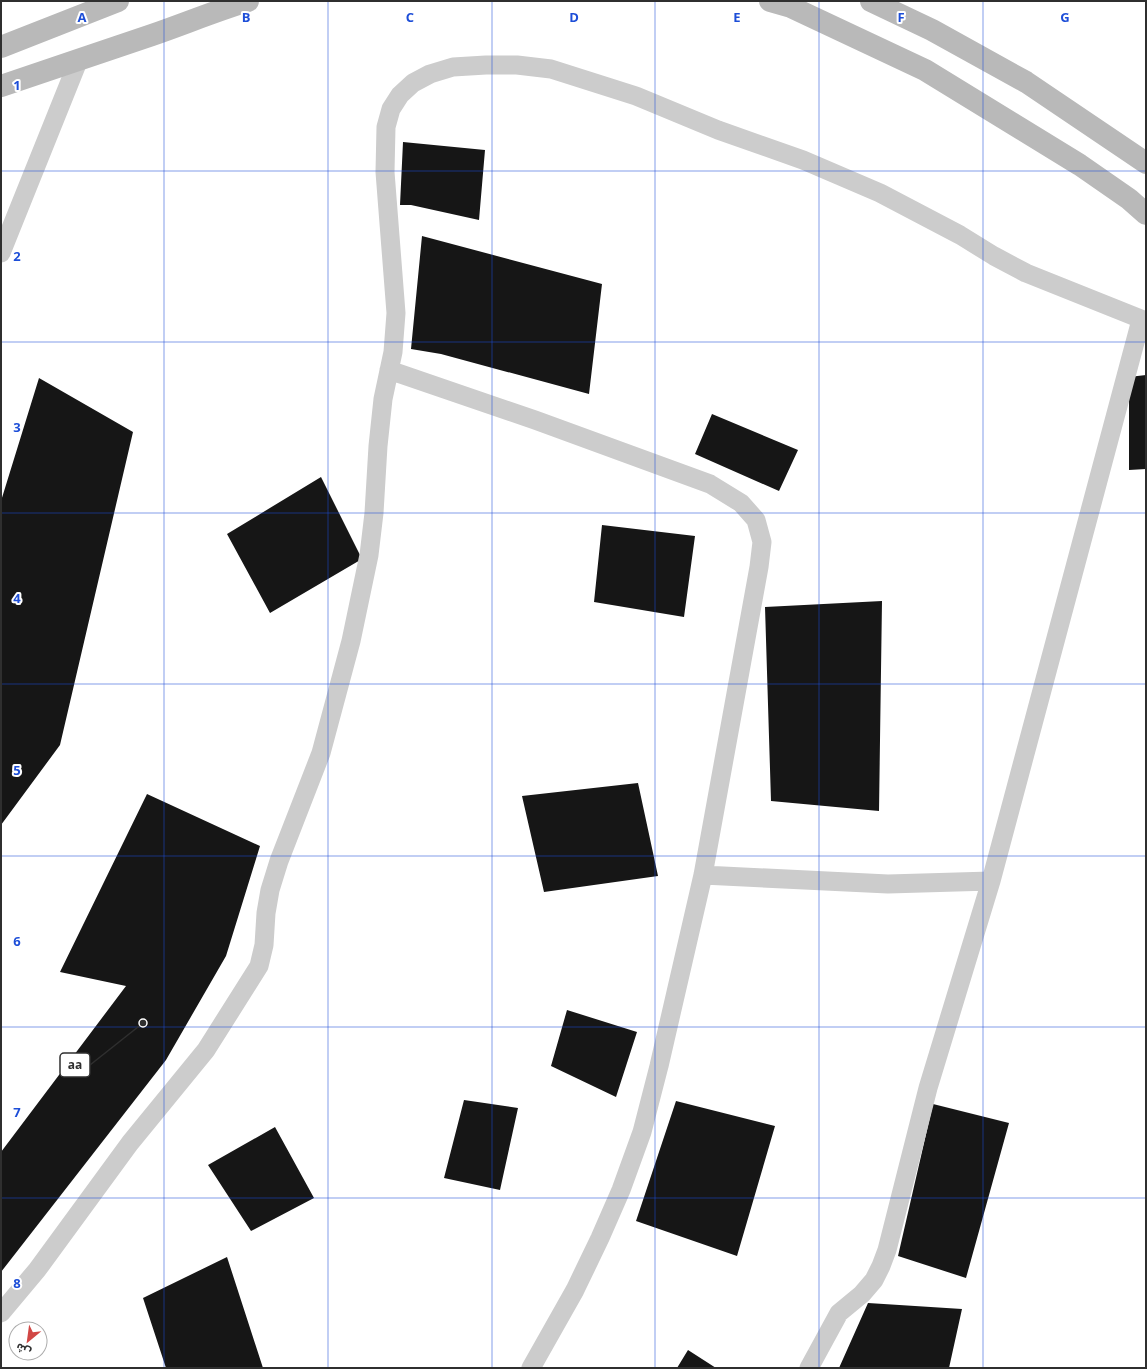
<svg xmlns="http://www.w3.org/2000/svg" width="1147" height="1369" font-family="'Open Sans','Noto Sans Arabic',sans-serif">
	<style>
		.building { fill: #161616 }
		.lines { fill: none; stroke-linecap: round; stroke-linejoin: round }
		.minor { stroke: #ccc; stroke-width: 19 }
		.secondary { stroke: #b9b9b9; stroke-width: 22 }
		.grid { fill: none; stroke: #1d4ed8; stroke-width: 1; stroke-opacity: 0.55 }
		.grid-label { font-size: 13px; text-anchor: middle; font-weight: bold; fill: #1d4ed8; stroke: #fff; stroke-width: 4; stroke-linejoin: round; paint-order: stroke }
		.leader { fill: none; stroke: #2f2f2f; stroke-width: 1.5 }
		.callout-dot { fill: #2f2f2f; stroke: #fff; stroke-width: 1.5 }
		.callout { fill: #fff; stroke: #2f2f2f; stroke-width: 1.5 }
		.callout-label { font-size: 12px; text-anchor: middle; font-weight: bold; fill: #2f2f2f }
	</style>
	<rect width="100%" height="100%" fill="#fff"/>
	<path class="building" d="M403 142 485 150 479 220 411 205H400Z
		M422 236 602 284 589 394 441 354 411 349Z
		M1146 375V469L1129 470V377Z
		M39 378 133 432 60 745 1 825V501Z
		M712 414 798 450 779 491 695 454Z
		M321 477 362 559 270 613 227 534Z
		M602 525 695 536 684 617 594 602Z
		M882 601 879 811 771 801 765 607Z
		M638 783 658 876 544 892 522 796Z
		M147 794 260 846 226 956 166 1060 1 1272V1152L126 986 60 972Z
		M567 1010 637 1032 616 1097 551 1066Z
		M464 1100 518 1108 500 1190 444 1178Z
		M676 1101 775 1126 737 1256 636 1221Z
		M933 1104 1009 1123 966 1278 898 1256Z
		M275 1127 314 1198 251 1231 208 1165Z
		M227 1257 263 1368H166L143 1298Z
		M868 1303 962 1309 949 1368H839Z
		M688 1350 716 1368H677Z"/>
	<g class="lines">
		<path class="minor" d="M1 253 79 59
			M389 370 535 420 710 484 741 503 756 520 762 542 759 567 703 875 659 1066 642 1132 621 1190 600 1238 575 1290 531 1368
			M703 875 888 884 991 881
			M1 1313 37 1270 130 1143 206 1050 259 966 264 945 266 913 270 890 279 861 321 753 351 641 369 555 374 513 378 446 383 399 393 352 396 313 385 172 386 127 391 109 400 95 413 83 430 74 453 67 486 65H517L551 69 636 96 718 130 803 160 880 193 960 235 994 256 1026 273 1146 321
			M809 1368 839 1313 862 1294 874 1280 881 1266 887 1250 928 1088 991 881 1141 320"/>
		<path class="secondary" d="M770 1 791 7 925 70 1080 165 1129 199 1146 214
			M871 1 932 30 1026 82 1146 163
			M1 47 118 1
			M1 86C51 69 102 52 152 35 184 24 215 11 248 1"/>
	</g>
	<path class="grid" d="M164 1V1368M328 1V1368M492 1V1368M655 1V1368M819 1V1368M983 1V1368M1 171H1146M1 342H1146M1 513H1146M1 684H1146M1 856H1146M1 1027H1146M1 1198H1146"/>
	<g class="grid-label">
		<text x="82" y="22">A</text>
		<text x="246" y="22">B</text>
		<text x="410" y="22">C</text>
		<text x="574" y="22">D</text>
		<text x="737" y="22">E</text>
		<text x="901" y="22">F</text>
		<text x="1065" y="22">G</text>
		<text x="17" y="90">1</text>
		<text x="17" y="261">2</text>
		<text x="17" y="432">3</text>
		<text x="17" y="603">4</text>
		<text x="17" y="775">5</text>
		<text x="17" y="946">6</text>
		<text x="17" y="1117">7</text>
		<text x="17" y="1288">8</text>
	</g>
	<path class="leader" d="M143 1023L90 1065"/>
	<circle class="callout-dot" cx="143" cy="1023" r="4"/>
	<rect class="callout" x="60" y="1053" width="30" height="24" rx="4"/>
	<g class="callout-label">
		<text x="75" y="1069">aa</text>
	</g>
	<rect width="1147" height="1369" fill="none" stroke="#2f2f2f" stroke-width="4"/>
	<g transform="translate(28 1341) rotate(209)"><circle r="19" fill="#ffffff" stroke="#acacac"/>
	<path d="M0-3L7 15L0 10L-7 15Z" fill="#d14745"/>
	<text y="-6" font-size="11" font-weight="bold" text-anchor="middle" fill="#2f2f2f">ش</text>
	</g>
</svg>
